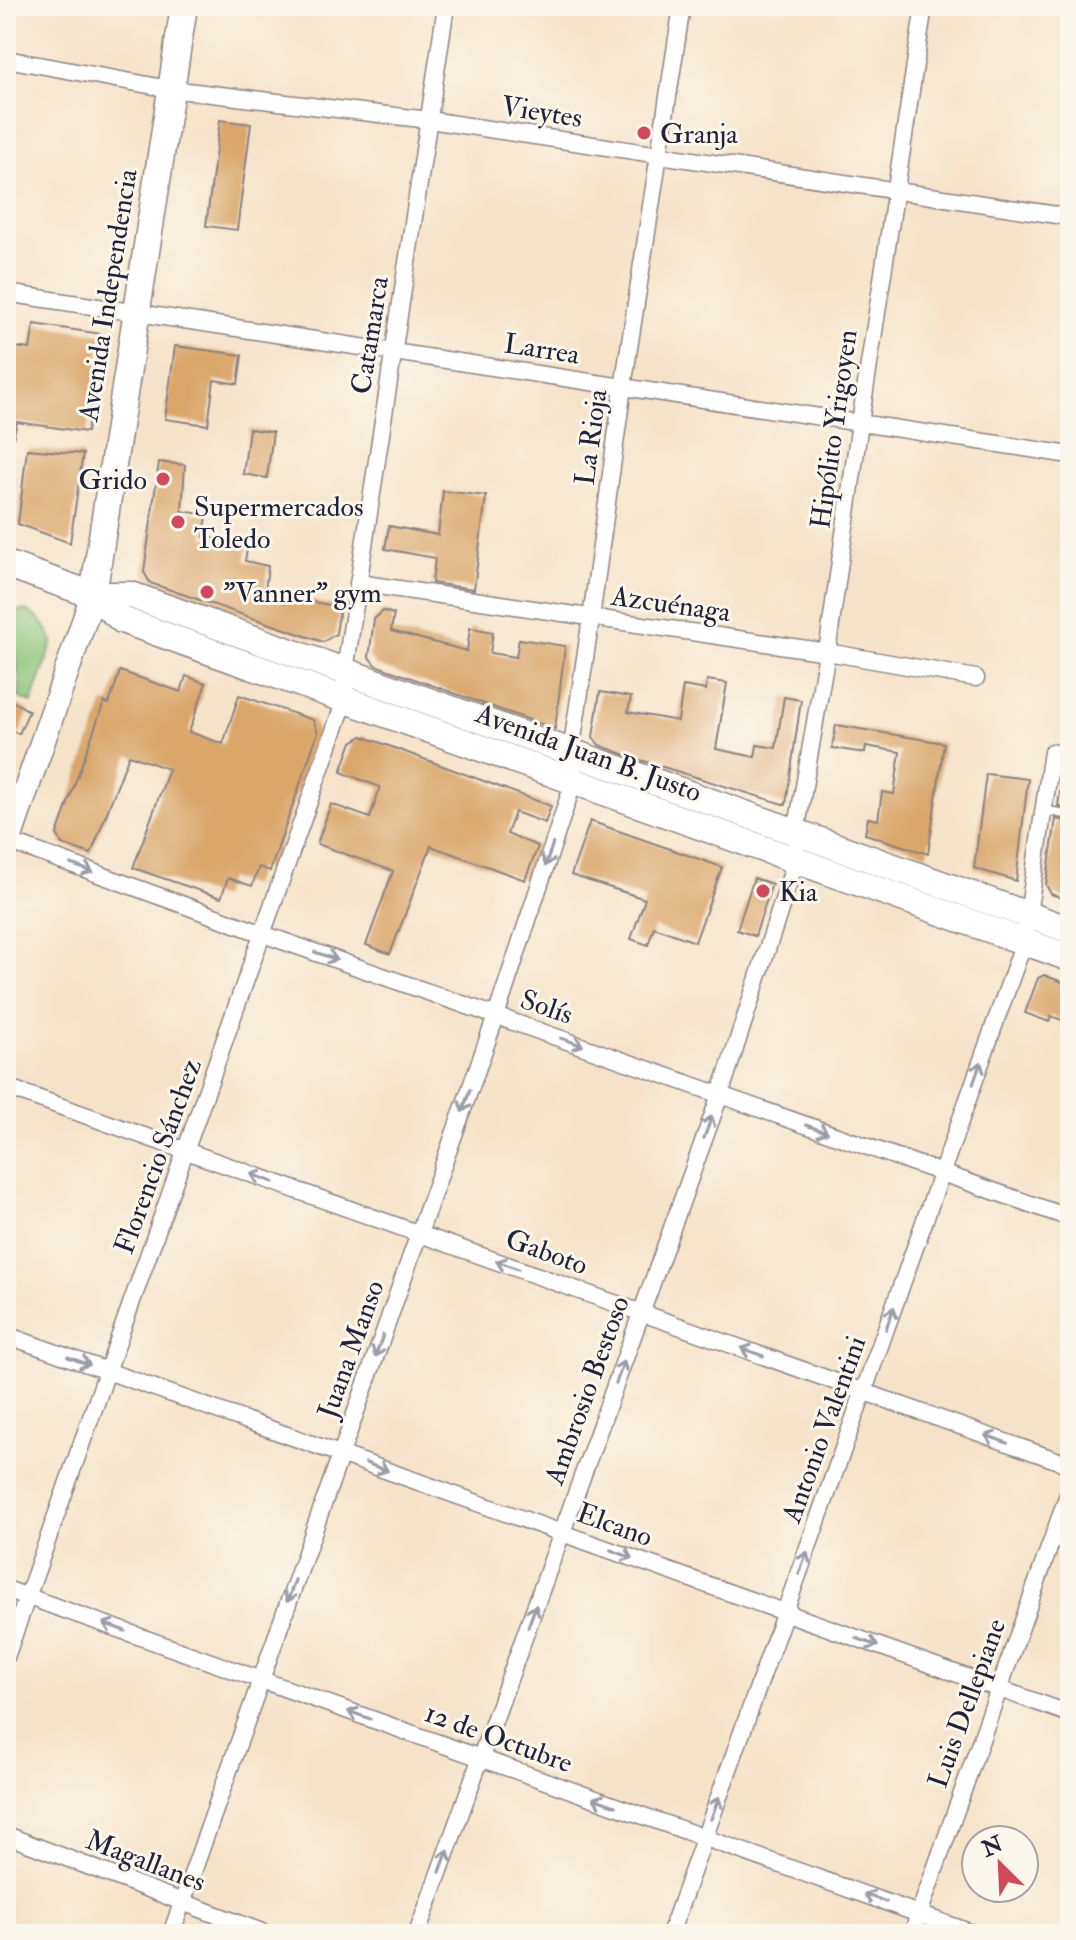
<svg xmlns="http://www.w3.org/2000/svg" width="1076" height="1940" font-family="'IM FELL Double Pica',serif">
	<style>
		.green { fill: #8ac478; stroke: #56735a; stroke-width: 2 }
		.building { fill: #daa66b }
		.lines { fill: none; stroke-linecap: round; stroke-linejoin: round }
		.service-casing { stroke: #8c8282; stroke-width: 11 }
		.minor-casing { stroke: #8c8282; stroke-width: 19 }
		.secondary-casing { stroke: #8c8282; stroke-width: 27 }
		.primary-casing { stroke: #8c8282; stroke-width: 29 }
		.service { stroke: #fff; stroke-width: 8 }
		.minor { stroke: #fff; stroke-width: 16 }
		.secondary { stroke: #fff; stroke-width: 24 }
		.primary { stroke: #fff; stroke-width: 26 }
		.oneway { stroke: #9c9ca7 }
		.poi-dot { fill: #d1495b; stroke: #fbf7ec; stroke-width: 3 }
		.labels { text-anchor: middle; stroke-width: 6; stroke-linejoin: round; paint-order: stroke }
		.street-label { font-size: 28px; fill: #22223b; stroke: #fbf7ec }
		.poi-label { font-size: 28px; fill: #22223b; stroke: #fbf7ec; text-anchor: start }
	</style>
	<rect width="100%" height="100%" fill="#fbf7ec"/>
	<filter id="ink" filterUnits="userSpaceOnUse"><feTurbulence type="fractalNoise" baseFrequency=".0125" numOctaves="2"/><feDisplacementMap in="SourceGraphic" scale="16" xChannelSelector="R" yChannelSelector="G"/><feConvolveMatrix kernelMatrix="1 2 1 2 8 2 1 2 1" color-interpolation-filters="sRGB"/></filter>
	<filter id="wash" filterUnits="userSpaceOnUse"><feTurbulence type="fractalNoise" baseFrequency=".006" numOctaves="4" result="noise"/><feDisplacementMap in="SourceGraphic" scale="32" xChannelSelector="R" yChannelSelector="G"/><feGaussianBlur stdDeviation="1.8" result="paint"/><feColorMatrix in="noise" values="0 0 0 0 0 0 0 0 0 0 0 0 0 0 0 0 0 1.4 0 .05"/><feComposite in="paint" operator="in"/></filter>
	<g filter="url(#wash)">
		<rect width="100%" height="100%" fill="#f5e3c9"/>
		<path class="green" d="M24 610C40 615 46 627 53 641L32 703 18 697 20 689 16 652 9 622 14 611Z"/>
		<g id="blocks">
			<path class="building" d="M220 120 251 124 237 230 206 226Z
				M34 324 102 334 87 432 17 422 11 447H6V346L30 349Z
				M175 346 242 355 238 384 214 380 208 425 165 419Z
				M249 429 273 432 267 478 243 474Z
				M27 449 83 454 70 543 18 524Z
				M159 462 185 465 182 511 207 515 204 537 248 544 245 561 268 566 264 599 287 603 288 597 340 607 336 634 323 642 150 583 144 572Z
				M443 491 486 496 474 589 432 583 435 558 385 549 389 526 438 535Z
				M383 611 394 614 391 631 467 651 470 628 493 632 490 653 516 657 519 639 565 646 555 729 375 665 369 657 374 619Z
				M120 671 181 692 186 676 206 683 189 732 223 744 239 695 313 720 318 732 270 871 259 867 252 886 228 878 221 898 133 868 169 769 129 755 91 854 62 844 57 834 104 702 109 704Z
				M707 680 727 683 716 749 755 757 757 745 776 748 784 697 801 700 786 805 634 758 599 745 593 737 600 692 631 697 628 712 678 721 683 686 706 690Z
				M14 702 29 711 19 734 6 728V716Z
				M836 725 944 743 928 854 865 834 868 818 878 820 882 792 894 794 900 752 866 746 865 753 832 748Z
				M362 736 551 806 545 823 515 812 507 834 538 846 525 880 431 846 390 954 366 945 393 871 317 844 331 804 370 818 380 787 341 772 352 742Z
				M1063 768H1070V808L1058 806Z
				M986 774 1028 779 1016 881 974 868Z
				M1056 819 1070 822V901L1051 894 1046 885Z
				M590 821 722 867 695 942 654 927 648 945 631 939 645 899 571 875Z
				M754 878 772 884 755 936 737 930Z
				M1044 975 1070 985V1023L1051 1016 1049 1022 1025 1013 1038 978Z"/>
		</g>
	</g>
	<g filter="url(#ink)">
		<use href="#blocks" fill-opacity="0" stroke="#8c8282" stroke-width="2"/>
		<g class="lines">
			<defs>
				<path id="service" d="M1043 810 1070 815"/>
				<path id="minor" d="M6 59 170 89 429 120 1070 217
					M6 293 1070 455
					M358 583 827 652 976 678
					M8 841 263 934 1070 1218
					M6 1087 1070 1465
					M6 1335 1070 1714
					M6 1589 975 1934
					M6 1657 345 700V671L446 6
					M6 1835 267 1934
					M171 1934 496 1016 574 781 571 752 591 618 623 387 682 6
					M417 1934 720 1095 796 860V833L827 652 860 423 924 6
					M670 1934 1024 942 1052 752
					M912 1934 1070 1489"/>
				<path id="secondary" d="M6 848 93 595"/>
				<path id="primary" d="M6 564 93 595H131L1070 930
					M93 595 122 620 1070 958
					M93 595 184 6"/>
			</defs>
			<use href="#service" class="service-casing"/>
			<use href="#minor" class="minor-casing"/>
			<use href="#secondary" class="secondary-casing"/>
			<use href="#primary" class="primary-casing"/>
			<use href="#service" class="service"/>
			<use href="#minor" class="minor"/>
			<use href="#secondary" class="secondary"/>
			<use href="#primary" class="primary"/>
		</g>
		<defs><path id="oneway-shaft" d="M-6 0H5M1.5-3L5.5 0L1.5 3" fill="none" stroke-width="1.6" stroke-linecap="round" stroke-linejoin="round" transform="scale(2)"/></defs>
		<g class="oneway">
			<use href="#oneway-shaft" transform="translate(549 855) rotate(108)"/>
			<use href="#oneway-shaft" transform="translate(82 868) rotate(20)"/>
			<use href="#oneway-shaft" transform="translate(326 956) rotate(19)"/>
			<use href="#oneway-shaft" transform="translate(572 1042) rotate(19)"/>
			<use href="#oneway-shaft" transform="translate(977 1073) rotate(-71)"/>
			<use href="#oneway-shaft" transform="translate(466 1101) rotate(110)"/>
			<use href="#oneway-shaft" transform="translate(708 1127) rotate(-70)"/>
			<use href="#oneway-shaft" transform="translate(817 1129) rotate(19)"/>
			<use href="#oneway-shaft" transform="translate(262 1178) rotate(-160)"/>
			<use href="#oneway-shaft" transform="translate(507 1265) rotate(-160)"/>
			<use href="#oneway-shaft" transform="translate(890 1318) rotate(-70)"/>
			<use href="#oneway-shaft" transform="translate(379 1346) rotate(110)"/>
			<use href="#oneway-shaft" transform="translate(752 1352) rotate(-160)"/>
			<use href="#oneway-shaft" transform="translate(79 1361) rotate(20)"/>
			<use href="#oneway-shaft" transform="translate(620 1372) rotate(-70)"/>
			<use href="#oneway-shaft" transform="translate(996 1439) rotate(-160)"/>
			<use href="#oneway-shaft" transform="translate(377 1467) rotate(20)"/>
			<use href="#oneway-shaft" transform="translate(622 1554) rotate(20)"/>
			<use href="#oneway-shaft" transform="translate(803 1563) rotate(-70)"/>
			<use href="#oneway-shaft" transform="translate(291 1591) rotate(110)"/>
			<use href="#oneway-shaft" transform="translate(532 1616) rotate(-70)"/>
			<use href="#oneway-shaft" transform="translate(114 1627) rotate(-160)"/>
			<use href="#oneway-shaft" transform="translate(867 1642) rotate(20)"/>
			<use href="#oneway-shaft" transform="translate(359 1715) rotate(-160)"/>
			<use href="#oneway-shaft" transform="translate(604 1802) rotate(-160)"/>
			<use href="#oneway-shaft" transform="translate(715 1808) rotate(-70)"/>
			<use href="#oneway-shaft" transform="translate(444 1861) rotate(-70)"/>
			<use href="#oneway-shaft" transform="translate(875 1898) rotate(-160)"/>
		</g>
	</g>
	<g class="poi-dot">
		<circle cx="644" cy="133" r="8"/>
		<circle cx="163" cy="479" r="8"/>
		<circle cx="178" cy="522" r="8"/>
		<circle cx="207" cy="592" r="8"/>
		<circle cx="763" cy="891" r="8"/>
	</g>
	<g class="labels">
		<g class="street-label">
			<text transform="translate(542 111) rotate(9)" y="10">Vieytes</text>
			<text transform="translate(107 295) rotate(-81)" y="10">Avenida Independencia</text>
			<text transform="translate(369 335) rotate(-81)" y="10">Catamarca</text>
			<text transform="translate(542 348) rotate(9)" y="10">Larrea</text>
			<text transform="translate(833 429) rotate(-82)" y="10">Hipólito Yrigoyen</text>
			<text transform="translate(590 437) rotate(-82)" y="10">La Rioja</text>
			<text transform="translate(671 603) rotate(8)" y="10">Azcuénaga</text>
			<text transform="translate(589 752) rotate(20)" y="10">Avenida Juan B. Justo</text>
			<text transform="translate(547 1006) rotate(19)" y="10">Solís</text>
			<text transform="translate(157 1156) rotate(-70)" y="10">Florencio Sánchez</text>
			<text transform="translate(547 1251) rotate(20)" y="10">Gaboto</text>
			<text transform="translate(350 1349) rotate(-70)" y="10">Juana Manso</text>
			<text transform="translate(586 1390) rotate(-70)" y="10">Ambrosio Bestoso</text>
			<text transform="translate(823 1429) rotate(-70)" y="10">Antonio Valentini</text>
			<text transform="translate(615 1524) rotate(20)" y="10">Elcano</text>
			<text transform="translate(966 1703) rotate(-70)" y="10">Luis Dellepiane</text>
			<text transform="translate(499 1737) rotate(20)" y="10">12 de Octubre</text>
			<text transform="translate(146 1860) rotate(21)" y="10">Magallanes</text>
		</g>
		<g class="poi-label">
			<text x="660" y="143">Granja</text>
			<text x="147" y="489" text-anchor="end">Grido</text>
			<text x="194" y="516">Supermercados<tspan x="194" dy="32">Toledo</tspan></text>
			<text x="223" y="602">"Vanner" gym</text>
			<text x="779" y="901">Kia</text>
		</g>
	</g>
	<rect width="1076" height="1940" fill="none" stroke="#fbf7ec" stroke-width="32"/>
	<g transform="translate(1000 1864) rotate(336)"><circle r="38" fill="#fbf7ec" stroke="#a4a2a5" stroke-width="2"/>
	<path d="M0-6L14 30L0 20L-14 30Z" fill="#d1495b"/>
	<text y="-12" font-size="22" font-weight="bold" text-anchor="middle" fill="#22223b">N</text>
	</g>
</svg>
